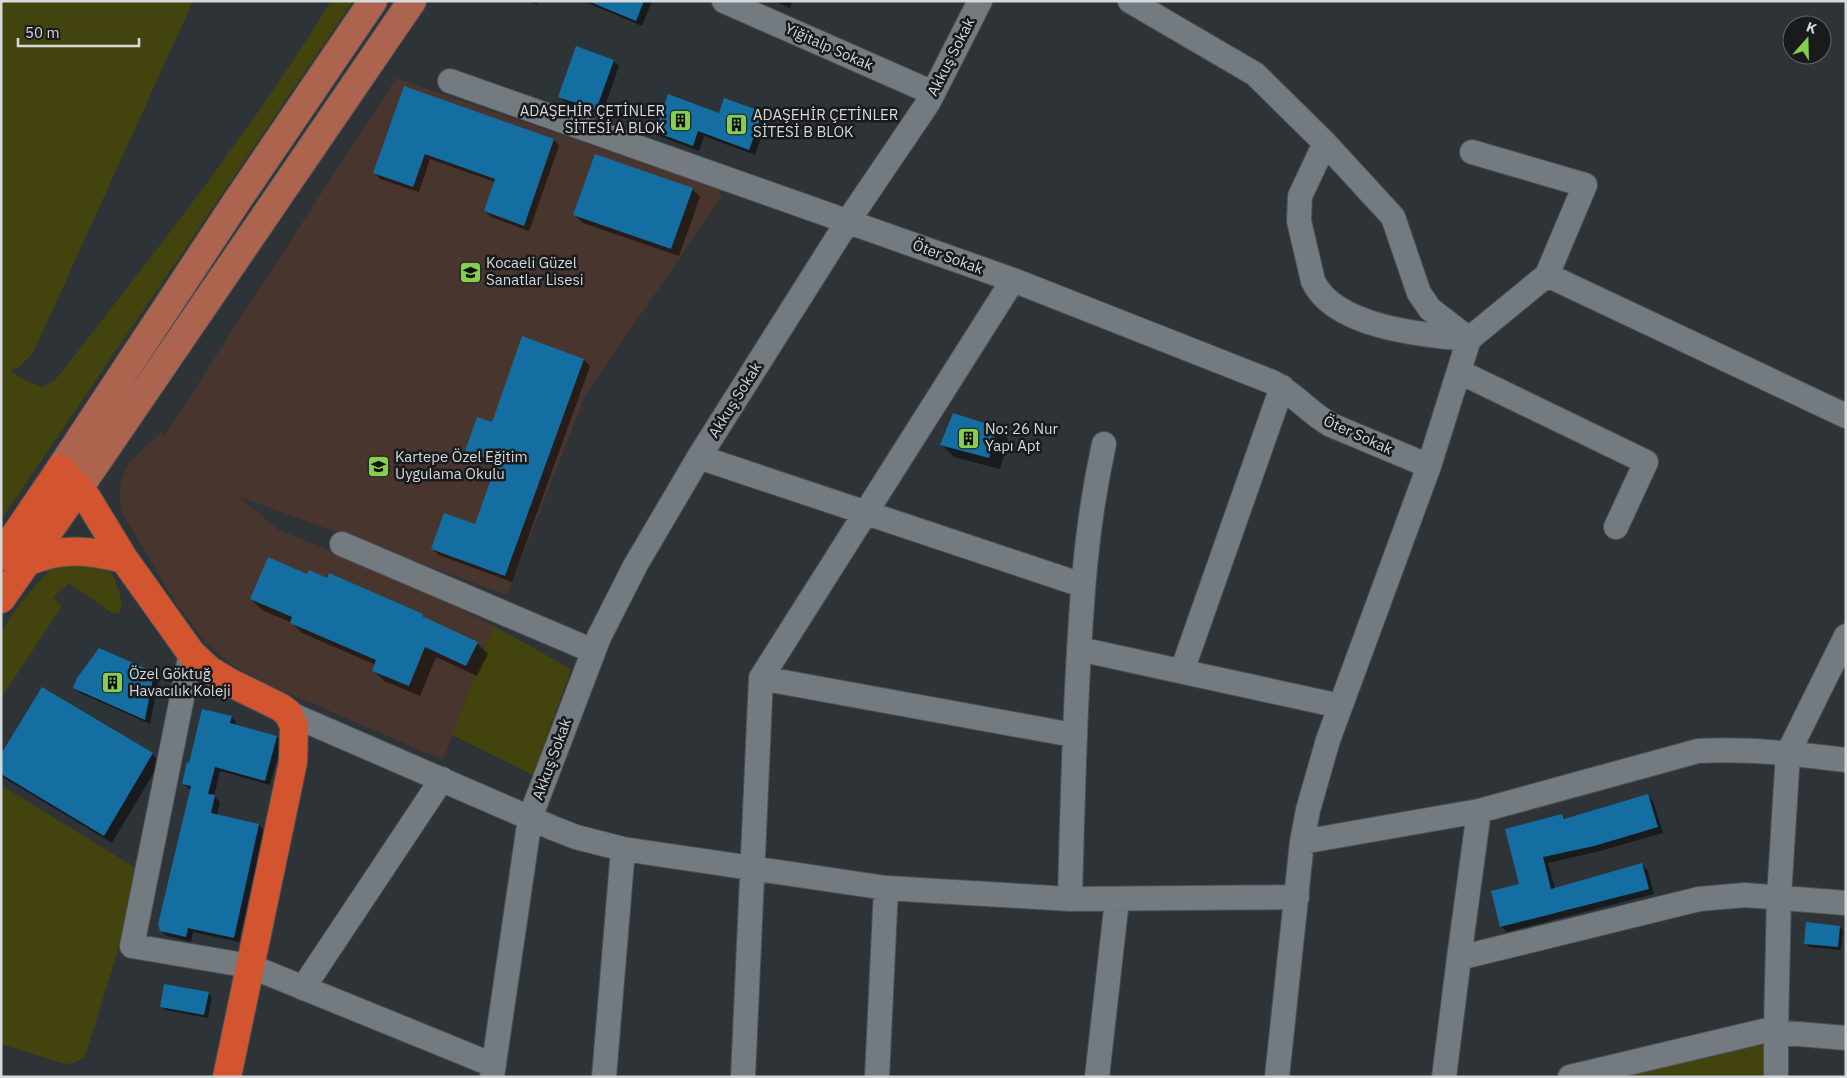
<svg xmlns="http://www.w3.org/2000/svg" width="1847" height="1078" font-family="'IBM Plex Sans',sans-serif">
	<style>
		.education { fill: #48352d }
		.green { fill: #43440d }
		.shadow { fill: #0007 }
		.building { fill: #156ea2 }
		.lines { fill: none; stroke-linecap: round; stroke-linejoin: round }
		.minor-casing { stroke: #4b5054; stroke-width: 26 }
		.major-casing { stroke: #4b5054; stroke-width: 30 }
		.highway-casing { stroke: #4b5054; stroke-width: 30 }
		.minor { stroke: #747b80; stroke-width: 24 }
		.major { stroke: #ad644f; stroke-width: 28 }
		.highway { stroke: #d3552f; stroke-width: 28 }
		.labels { text-anchor: middle; stroke-width: 5; stroke-linejoin: round; paint-order: stroke }
		.street-label { font-size: 15px; fill: #d5d9db; stroke: #181a1c }
		.poi-label { font-size: 15px; fill: #d5d9db; stroke: #181a1c; text-anchor: start }
	</style>
	<rect width="100%" height="100%" fill="#2d3337"/>
	<path class="education" d="M396 78 719 189 721 198 586 394 507 595 238 496 279 530 388 573 494 626 443 760 265 683 231 664 207 644 178 606 123 515 119 498 121 481 128 463 160 433 164 436Z"/>
	<path class="green" d="M1 1H193L33 353 20 366 11 371 26 381 43 387 54 381 65 368C157 249 252 130 331 1H353L1 520Z
		M58 563C101 563 114 558 122 607L118 613H112L69 583 53 597 62 606 1 698C1 684 0 643 2 632 7 618 45 572 58 563Z
		M494 626 571 669 533 775 452 735Z
		M1 785 134 867 122 937 85 1057 74 1063 65 1064 1 1044Z
		M1757 1042 1763 1047V1077H1608Z"/>
	<path class="shadow" d="M529 1H538L537 5Z
		M583 1H652L642 26Z
		M774 1H793L790 8Z
		M613 61 619 66 602 115 565 102 560 96Z
		M404 88 554 140 559 146 529 231 491 217 485 211 495 182 430 159 419 192 380 179 375 173Z
		M762 113 768 119 755 155 704 136 699 151 662 137 656 132 720 114Z
		M692 189 700 197 679 256 583 223 575 215Z
		M523 338 584 360 590 366 512 582 439 555 432 549 476 526 497 466 473 457 466 450 492 423Z
		M996 428 1008 439 1000 469 954 457 942 445Z
		M308 576 422 615 427 620 477 643 488 654 477 676 436 657 420 696 384 681 373 670 376 665 302 633 292 623 262 610 251 599Z
		M153 673 159 679 150 724 80 693 75 688Z
		M43 688 152 754 160 762 112 843 1 776V757Z
		M231 717 236 722 235 726 277 737 282 742 270 785 220 771 214 796 220 802 217 815 259 825 264 830 239 942 193 932 191 942 167 936 161 931 191 790 183 784 190 764Z
		M1647 796 1653 801 1663 833 1600 851 1548 863 1555 889 1642 865 1648 871 1654 894 1507 932 1501 926 1521 885 1562 815 1566 820Z
		M1840 927 1843 931 1841 950 1809 947 1805 943Z
		M208 993 212 997 208 1018 165 1010 161 1006Z"/>
	<path class="building" d="M588 1H644L636 21Z
		M576 46 614 60 596 110 558 97Z
		M404 86 554 139 524 226 484 211 495 179 425 154 413 187 373 173Z
		M668 94 719 113 724 98 763 112 749 150 698 131 693 146 655 132Z
		M595 154 693 188 671 249 573 215Z
		M522 336 584 359 505 576 431 549 444 513 475 524 497 462 465 451 477 417 492 422Z
		M953 413 997 427 989 458 940 445Z
		M268 557 307 574 309 570 327 578 329 573 423 614 422 616 478 642 466 666 425 647 409 686 372 671 376 660 290 623 292 617 250 599Z
		M99 648 154 672 145 720 73 688 77 678Z
		M42 687 153 753 104 836 1 774V754Z
		M202 709 232 716 230 723 277 736 265 781 215 767 208 794 215 795 211 813 259 824 234 938 188 928 186 937 160 931 158 924 191 786 182 784 187 762 189 763Z
		M1648 794 1658 827 1594 846 1543 857 1551 889 1642 863 1649 889 1500 927 1491 891 1519 884 1505 829 1562 814 1564 819Z
		M1806 922 1840 926 1838 947 1804 944Z
		M164 984 209 992 204 1015 160 1007Z"/>
	<g class="lines">
		<defs>
			<path id="minor" d="M724 1 933 93
				M1130 1 1255 74 1325 143 1393 217 1419 293 1430 309 1469 339
				M450 81 1013 280 1272 382C1294 393 1309 413 1331 425L1429 466
				M1325 143 1300 196 1299 221 1313 281C1334 327 1422 335 1467 339
				M1472 152 1585 185 1547 275
				M1460 372 1646 462 1616 527
				M699 457 1082 585
				M342 544 593 651
				M1079 649 1340 706
				M191 653 132 946 250 966 493 1065
				M1182 671 1282 387
				M761 678 1073 735
				M288 713 553 828 576 837 623 849 886 888 1070 899 1297 897
				M1302 842 1479 811
				M1070 899C1072 817 1074 734 1079 652 1083 579 1088 517 1104 444
				M1459 958 1479 811 1698 751C1747 748 1797 754 1846 760
				M303 988 442 779
				M1776 1028 1779 897 1788 753 1846 636
				M1776 1032 1846 1038
				M492 1077 530 818 599 637 635 566 699 457 848 221 928 103 980 1
				M604 1077 623 849
				M743 1077 761 678 1013 280
				M877 1077 886 888
				M1097 1077 1117 900
				M1277 1077 1302 842 1308 810 1328 740 1429 466 1469 339 1547 275 1846 416
				M1444 1077 1459 958 1699 899 1745 895 1846 903
				M1570 1077 1776 1028V1077"/>
			<path id="major" d="M60 469 237 201 373 1
				M79 488 412 1"/>
			<path id="highway" d="M1 556 60 469 87 498 124 559 191 653 209 670 229 682 280 707 288 713 294 726 293 762 227 1077
				M27 562C63 547 87 550 124 559
				M1 599 79 488"/>
		</defs>
		<use href="#minor" class="minor-casing"/>
		<use href="#major" class="major-casing"/>
		<use href="#highway" class="highway-casing"/>
		<use href="#minor" class="minor"/>
		<use href="#major" class="major"/>
		<use href="#highway" class="highway"/>
	</g>
	<defs>
		<symbol id="building-square" viewBox="-11 -11 22 22"><rect x="-9" y="-9" width="18" height="18" rx="4" fill="#84cf4d" stroke="#181a1c"/><path d="M-4-6H4V6H1V3H-1V6H-4ZM-2.5-4.3h1.7v1.8h-1.7ZM.8-4.3h1.7v1.8H.8ZM-2.5-1h1.7V.8h-1.7ZM.8-1h1.7V.8H.8Z" fill="#111"/></symbol>
		<symbol id="school-square" viewBox="-11 -11 22 22"><rect x="-9" y="-9" width="18" height="18" rx="4" fill="#84cf4d" stroke="#181a1c"/><path d="M0-5L7-2L0 1L-7-2ZM-4 1L0 2.5L4 1V4Q0 6-4 4Z" fill="#111"/></symbol>
	</defs>
	<g fill-rule="evenodd">
		<use href="#building-square" x="668" y="108" width="25" height="25"/>
		<use href="#building-square" x="724" y="112" width="25" height="25"/>
		<use href="#school-square" x="458" y="260" width="25" height="25"/>
		<use href="#building-square" x="956" y="426" width="25" height="25"/>
		<use href="#school-square" x="366" y="454" width="25" height="25"/>
		<use href="#building-square" x="100" y="670" width="25" height="25"/>
	</g>
	<g class="labels">
		<g class="street-label">
			<text transform="translate(829 47) rotate(24)" y="5">Yiğitalp Sokak</text>
			<text transform="translate(951 57) rotate(-63)" y="5">Akkuş Sokak</text>
			<text transform="translate(948 257) rotate(20)" y="5">Öter Sokak</text>
			<text transform="translate(735 400) rotate(-58)" y="5">Akkuş Sokak</text>
			<text transform="translate(1358 435) rotate(24)" y="5">Öter Sokak</text>
			<text transform="translate(552 759) rotate(-70)" y="5">Akkuş Sokak</text>
		</g>
		<g class="poi-label">
			<text x="665" y="116" text-anchor="end">ADAŞEHİR ÇETİNLER<tspan x="665" dy="17">SİTESİ A BLOK</tspan></text>
			<text x="753" y="120">ADAŞEHİR ÇETİNLER<tspan x="753" dy="17">SİTESİ B BLOK</tspan></text>
			<text x="486" y="268">Kocaeli Güzel<tspan x="486" dy="17">Sanatlar Lisesi</tspan></text>
			<text x="985" y="434">No: 26 Nur<tspan x="985" dy="17">Yapı Apt</tspan></text>
			<text x="395" y="462">Kartepe Özel Eğitim<tspan x="395" dy="17">Uygulama Okulu</tspan></text>
			<text x="129" y="679">Özel Göktuğ<tspan x="129" dy="17">Havacılık Koleji</tspan></text>
		</g>
	</g>
	<rect width="1847" height="1078" fill="none" stroke="#d5d9db" stroke-width="5"/>
	<g transform="translate(1807 40) rotate(20)"><circle r="24" fill="#181a1c" stroke="#646668"/>
	<path d="M0-4L9 19L0 12L-9 19Z" fill="#84cf4d"/>
	<text y="-8" font-size="14" font-weight="bold" text-anchor="middle" fill="#d5d9db">K</text>
	</g>
	<path d="M18 38v8h121v-8" fill="none" stroke="#d5d9db" stroke-width="2.5"/>
	<text x="25" y="38" font-size="15" fill="#d5d9db" stroke="#181a1c" stroke-width="4" paint-order="stroke">50 m</text>
</svg>
